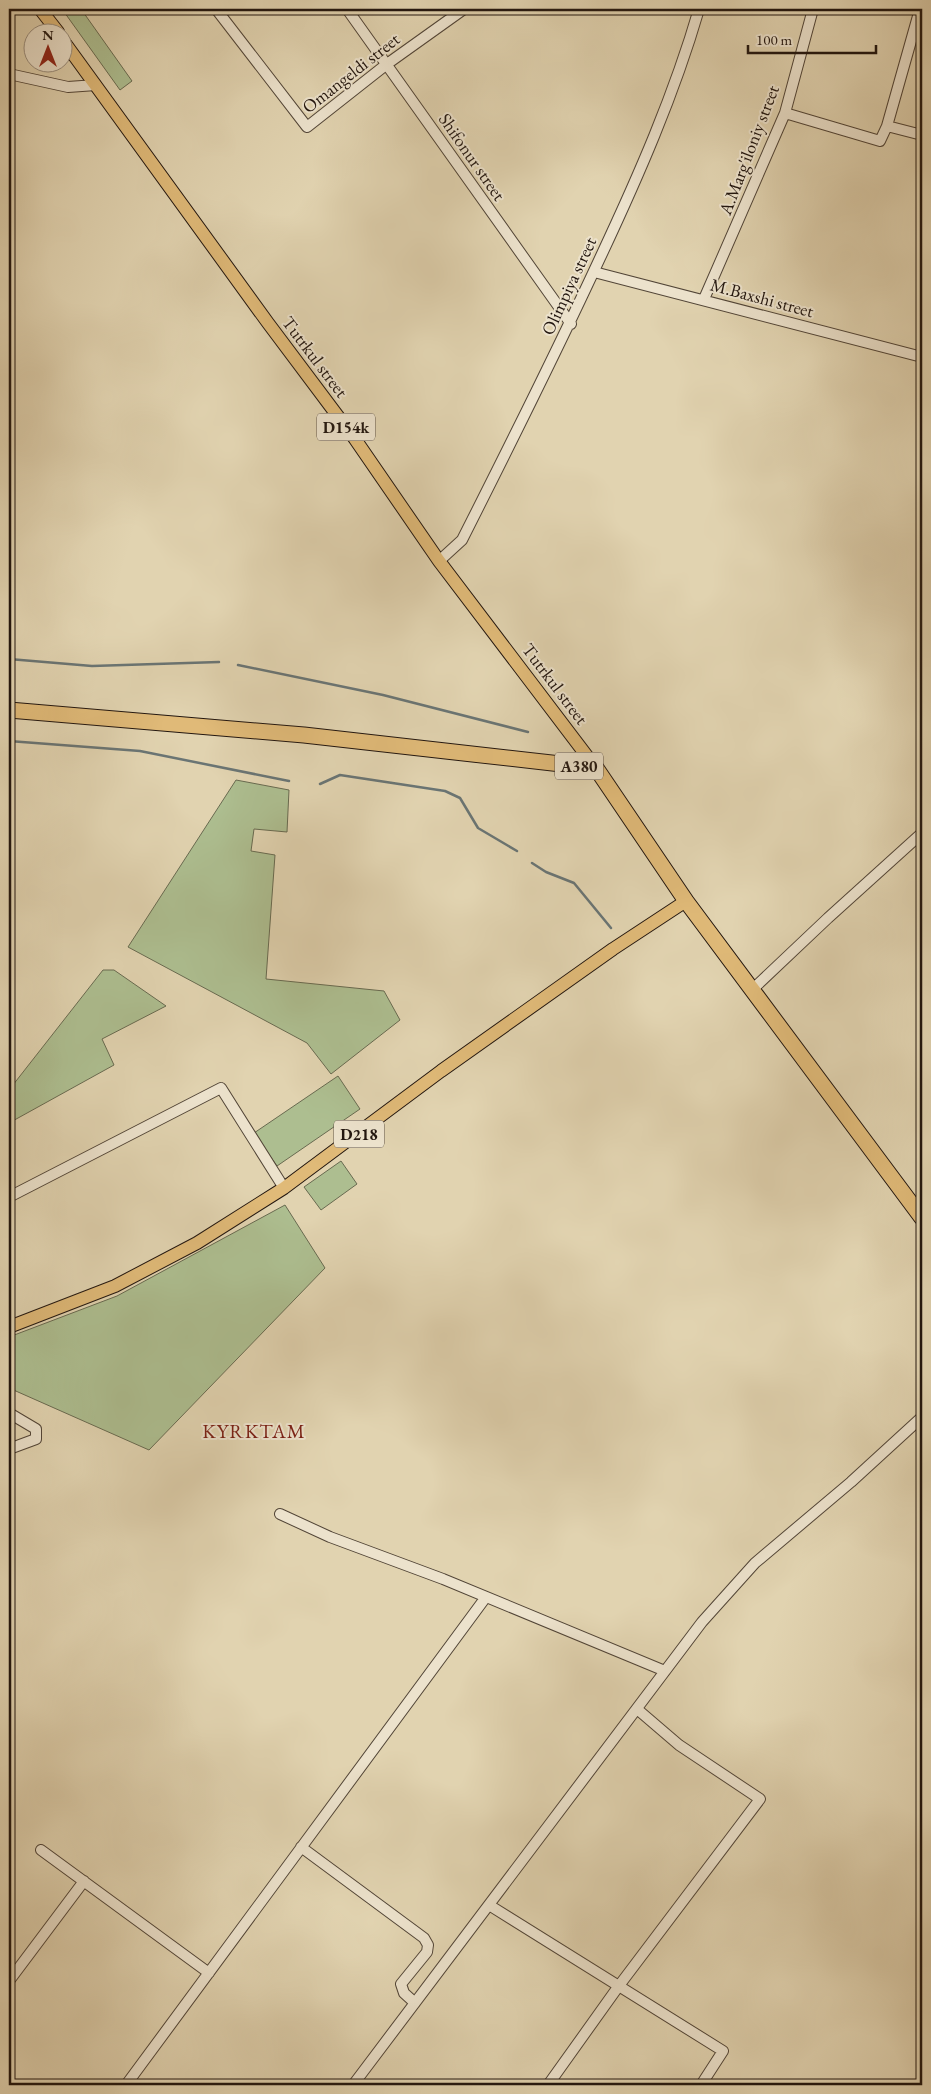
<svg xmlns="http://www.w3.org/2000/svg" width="931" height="2094" font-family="'EB Garamond',serif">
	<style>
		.green { fill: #adbe90; stroke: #686a50 }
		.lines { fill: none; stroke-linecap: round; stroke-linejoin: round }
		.stream { stroke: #6a7574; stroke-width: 2.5 }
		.minor-casing { stroke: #524537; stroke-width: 12 }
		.major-casing { stroke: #22160f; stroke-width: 14 }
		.highway-casing { stroke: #22160f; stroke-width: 17 }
		.minor { stroke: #ece2cc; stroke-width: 10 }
		.major { stroke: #e0ba78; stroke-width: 12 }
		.highway { stroke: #e0ba78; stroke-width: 15 }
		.labels { text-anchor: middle; stroke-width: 4; stroke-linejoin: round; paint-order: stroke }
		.shield { fill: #ece2cc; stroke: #5f5348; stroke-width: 1 }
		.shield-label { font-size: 16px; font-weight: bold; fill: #22160f }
		.street-label { font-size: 18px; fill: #22160f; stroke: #ece2cc }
		.quarter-label { font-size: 20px; letter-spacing: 1px; fill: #7a1f14; stroke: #ece2cc }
	</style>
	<rect width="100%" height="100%" fill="#e1d3b0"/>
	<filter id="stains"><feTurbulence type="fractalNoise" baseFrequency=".004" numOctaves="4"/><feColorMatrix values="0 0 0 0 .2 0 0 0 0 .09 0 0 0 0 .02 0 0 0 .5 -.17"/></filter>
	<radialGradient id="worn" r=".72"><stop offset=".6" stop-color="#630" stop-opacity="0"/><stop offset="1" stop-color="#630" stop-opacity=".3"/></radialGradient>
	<path class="green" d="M62 9H81L132 81 120 90Z
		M236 780 289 790 287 832 254 829 251 851 275 855 266 979 384 991 400 1020 331 1074 307 1043 128 947Z
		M103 970H114L166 1006 102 1039 114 1065 9 1123V1090Z
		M338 1076 360 1109 277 1166 254 1133Z
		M341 1161 357 1184 321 1210 304 1187Z
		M285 1205 325 1268 149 1450 9 1388V1337L117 1296Z"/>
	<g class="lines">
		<path class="stream" d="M9 659 92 666 219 662
			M238 665 383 695 528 732
			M9 741 140 751 289 781
			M320 784 340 775 445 791 460 798 478 828 517 851
			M532 863 546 872 574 883 611 928"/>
		<defs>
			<path id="minor" d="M216 9 307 127 387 64 464 9
				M347 9 571 324
				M9 74 68 87 96 85
				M785 113 880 141 887 126 920 9
				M887 126 922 135
				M594 272 922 357
				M704 299 785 113 813 9
				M439 561 462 540C509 447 556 353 600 258 638 177 674 95 699 9
				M753 989 828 918 922 833
				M9 1197 221 1088 284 1188
				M9 1413 36 1429V1439L9 1449
				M280 1514 330 1537 443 1579 665 1671
				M301 1847 424 1938 428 1945 427 1952 401 1984 404 1993 415 2003
				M41 1850 209 1973
				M489 1905 723 2051 701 2085
				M9 1981 84 1881
				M126 2085 486 1597
				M353 2085 702 1622 755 1563 851 1482 922 1417
				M548 2085 618 1987 760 1799 679 1745 637 1709"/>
			<path id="major" d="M40 9 58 32
				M62 39 268 323 355 439 439 561 596 768
				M9 1327 115 1286 197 1243 284 1188 441 1071 613 949 686 901"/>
			<path id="highway" d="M9 710 304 735 596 768 686 901 922 1218"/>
		</defs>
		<use href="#minor" class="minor-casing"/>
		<use href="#major" class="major-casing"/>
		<use href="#highway" class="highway-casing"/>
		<use href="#minor" class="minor"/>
		<use href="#major" class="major"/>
		<use href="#highway" class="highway"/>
	</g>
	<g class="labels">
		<g class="shield">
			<rect x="317" y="413.5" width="58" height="27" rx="4"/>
			<rect x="555" y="752.5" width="48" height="27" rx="4"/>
			<rect x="334" y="1120.5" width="50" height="27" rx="4"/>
		</g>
		<g class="shield-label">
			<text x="346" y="433">D154k</text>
			<text x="579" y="772">A380</text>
			<text x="359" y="1140">D218</text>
		</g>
		<g class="street-label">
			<text transform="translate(351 73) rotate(-38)" y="6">Omangeldi street</text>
			<text transform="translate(749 150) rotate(-69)" y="6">A.Marg'iloniy street</text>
			<text transform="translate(472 157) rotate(55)" y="6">Shifonur street</text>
			<text transform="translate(569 286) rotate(-65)" y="6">Olimpiya street</text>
			<text transform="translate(762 298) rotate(15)" y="6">M.Baxshi street</text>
			<text transform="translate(315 357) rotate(53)" y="6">Tutrkul street</text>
			<text transform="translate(555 684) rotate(53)" y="6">Tutrkul street</text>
		</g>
		<g class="quarter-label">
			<text x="254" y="1438">KYRKTAM</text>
		</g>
	</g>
	<rect width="931" height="2094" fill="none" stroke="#e1d3b0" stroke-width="30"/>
	<rect x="10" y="10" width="911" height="2074" fill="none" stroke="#22160f" stroke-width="2.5"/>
	<rect x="15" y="15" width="901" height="2064" fill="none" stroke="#22160f"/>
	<g transform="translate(48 48)"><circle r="24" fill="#ece2cc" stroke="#9b9080"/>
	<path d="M0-4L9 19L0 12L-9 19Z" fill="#8f2418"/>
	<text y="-8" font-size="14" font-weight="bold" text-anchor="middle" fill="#22160f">N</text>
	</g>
	<path d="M748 45v8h128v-8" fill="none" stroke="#22160f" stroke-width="2.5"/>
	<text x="756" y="45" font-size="15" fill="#22160f" stroke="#ece2cc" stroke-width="4" paint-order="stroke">100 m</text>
	<rect width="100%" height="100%" filter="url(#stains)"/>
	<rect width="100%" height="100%" fill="url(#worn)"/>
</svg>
